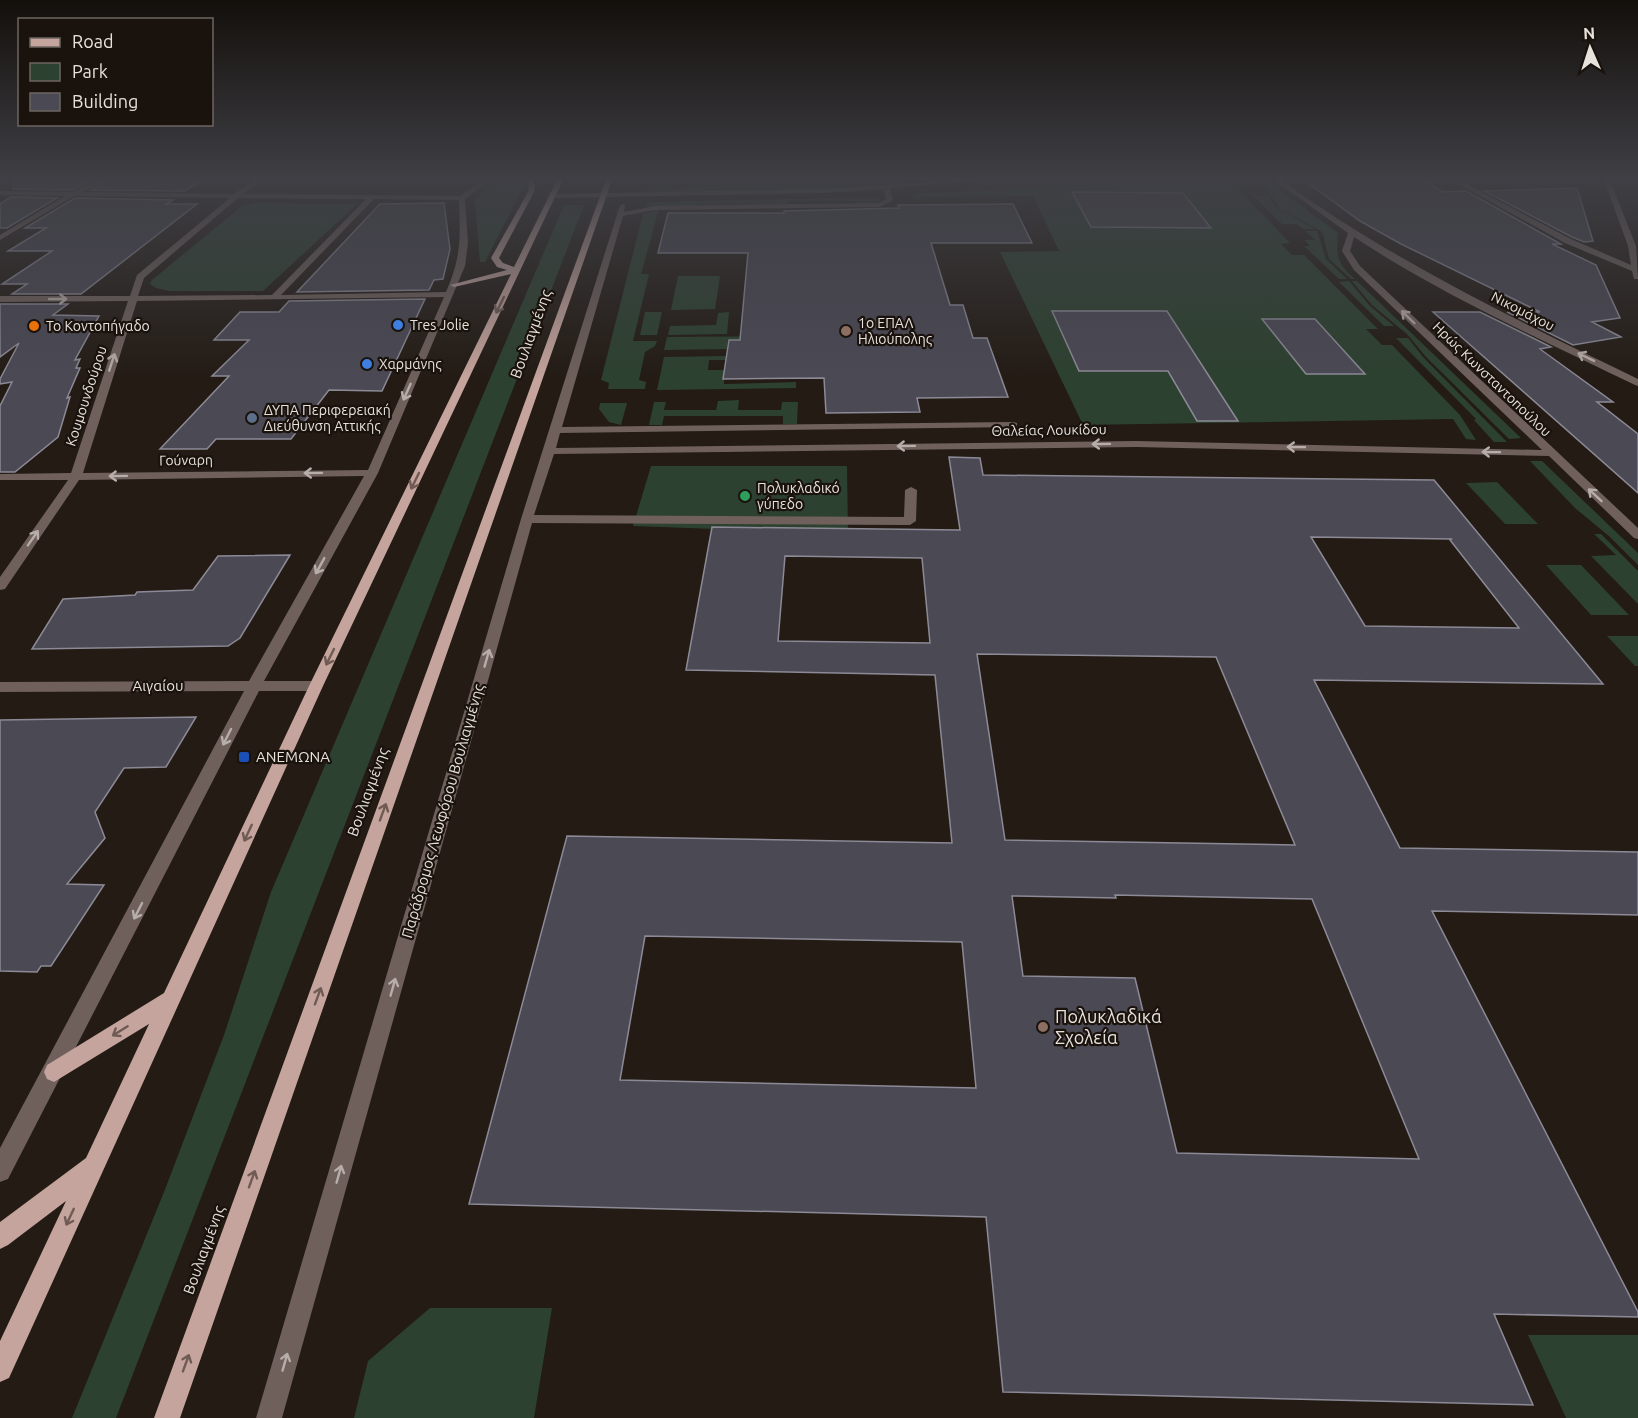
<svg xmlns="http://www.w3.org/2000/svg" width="1638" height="1418" font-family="Ubuntu,sans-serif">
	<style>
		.green { fill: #2c412f }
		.building { fill: #4b4954; stroke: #8c8a96; stroke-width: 1.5; fill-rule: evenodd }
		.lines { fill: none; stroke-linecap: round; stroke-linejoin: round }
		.minor { fill: #6f605c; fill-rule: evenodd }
		.major { fill: #c4a49c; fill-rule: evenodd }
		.oneway { stroke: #b8aea9 }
		.oneway2 { stroke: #6f5b54 }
		.shop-dot { fill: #3f7fe0; stroke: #1a120c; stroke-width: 2 }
		.food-dot { fill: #e8710a; stroke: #1a120c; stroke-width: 2 }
		.education-dot { fill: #8d6e63; stroke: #1a120c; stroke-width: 2 }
		.service-dot { fill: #5c6f8a; stroke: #1a120c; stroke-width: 2 }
		.leisure-dot { fill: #2e9e5b; stroke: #1a120c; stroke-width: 2 }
		.transit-dot { fill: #1a4fb4; stroke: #1a120c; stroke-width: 2 }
		.labels { text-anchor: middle; stroke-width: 4.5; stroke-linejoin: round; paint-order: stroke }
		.far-street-label { font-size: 14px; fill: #e8e2dd; stroke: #1a120c }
		.far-poi-label { font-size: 14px; fill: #e8e2dd; stroke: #1a120c; text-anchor: start }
		.street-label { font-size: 15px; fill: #e8e2dd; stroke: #1a120c }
		.poi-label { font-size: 15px; fill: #e8e2dd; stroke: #1a120c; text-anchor: start }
		.near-poi-label { font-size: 18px; fill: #e8e2dd; stroke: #1a120c; text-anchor: start }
	</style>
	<rect width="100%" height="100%" fill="#231b14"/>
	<path class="green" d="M497 180H520L523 188 485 262H480L475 199Z
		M1162 180H1230L1290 243 1281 244 1292 255H1304L1378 329H1366L1382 345H1392L1460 415 1476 440 1466 439 1453 419 1083 425 1000 252 1059 251 1033 196 921 197V200L907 198H915V194Z
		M1258 180H1266L1338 233C1336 257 1337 263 1355 279H1351L1329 259 1323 234 1319 230 1279 208 1268 190Z
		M867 183 873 185 817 189 645 192 646 189Z
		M1252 195 1268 196 1276 207 1315 229H1303L1297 224H1282Z
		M878 197 880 201 858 204 857 201H790L785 205 700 204 695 206 647 208 648 202Z
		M257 203 357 204 263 291H169L156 288 150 284 152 280 242 206Z
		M564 205H584L116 1418H72L164 1192 224 1035 271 892Z
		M659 209 641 274H649L633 341H657L655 346 645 352 639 380 646 382 645 389H608L609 383 601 380 643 214Z
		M1305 231H1317L1326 259 1347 279H1339L1304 246H1310L1304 240H1315Z
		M678 276H720L715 309 671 310Z
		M1349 281 1370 306 1394 326H1384L1339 282Z
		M1352 281H1357L1521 438 1509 439 1426 357 1407 334 1372 305Z
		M645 312H662L657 335H640Z
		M729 312 727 334 668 335 670 326 716 325 718 313Z
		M783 336V339L728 340 727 349 664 350 667 337Z
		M1396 338H1408L1423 357 1507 442H1494L1474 420 1476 419Z
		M726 356V360H709L708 370H724V384L796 382V388L657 390 664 357Z
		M739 400 738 410H781L782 402H798L797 424H783V416H664L662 425H649L654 402H666L664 410H716L718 401Z
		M600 403H627L621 425 609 422 599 409Z
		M1530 461H1542L1638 553V565L1610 537 1575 508Z
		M651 466H847L848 534 633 526Z
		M1497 482 1538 524H1505L1466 483Z
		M1594 534H1601L1638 571V604L1591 556 1616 555Z
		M1546 565H1581L1629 615H1591Z
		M1607 636H1638V666H1635Z
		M430 1308H552L534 1418H354L368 1361Z
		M1528 1335H1638V1418H1566Z"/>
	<path class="building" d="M14 180H92L72 190 13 189Z
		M108 180H202L185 191 91 190Z
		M1304 180H1426L1443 192 1466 191 1561 244H1552L1596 265 1620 318 1592 322 1621 337 1573 345 1507 312H1540L1401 244 1360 221Z
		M1577 188 1593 241 1584 242 1572 237 1484 191Z
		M1072 192 1183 193 1211 228 1091 227Z
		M11 197 57 198 7 228H0V204Z
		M75 198 173 200 166 204H197L81 294H12L27 284H2L52 251H8L46 228H25Z
		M444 203 450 249 443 279 434 280 429 290 297 292 380 204Z
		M1013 204 1032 243H931L950 305H963L973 338H987L1008 397 917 398 920 412 826 413 824 378 723 379 729 340H740L748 253H658L668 213H784V211L899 208 898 205Z
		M425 299 382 391 329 390 291 439H216L207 449H160L229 376H212L249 340H214L240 312H279L289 301Z
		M0 304H68L53 315 99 316 75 360 80 359 76 368H80L67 398 70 397 58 437 15 472H0V406L12 382 0 384V379L19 343 0 357Z
		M1052 311H1167L1238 421H1197L1168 371H1079Z
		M1433 312H1480L1551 347 1540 349 1613 402H1597L1638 434V493Z
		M1262 319H1315L1365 374H1306Z
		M949 457 980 458 983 475 1434 480 1603 684 1314 680 1400 848 1638 852V915L1432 911 1638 1312V1317L1494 1314 1533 1405 1003 1392 986 1217 469 1204 567 836 952 843 935 675 686 670 712 527 960 530ZM1311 537 1452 539 1450 540 1519 628 1365 626ZM785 556 922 558 930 643 778 641ZM977 654 1216 657 1295 845 1005 840ZM1115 895 1312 899 1419 1159 1177 1153 1135 978 1023 976 1012 896 1116 898ZM645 936 962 942 976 1088 620 1080Z
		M290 555 240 638 228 646 32 649 63 599 135 595 137 592 193 590 218 556Z
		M196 717 166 767 124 768 95 812 105 838 67 884 104 885 51 966H41L37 972 0 971V720Z"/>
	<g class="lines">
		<path class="minor" d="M97 180H106L82 192 234 194 255 180H263L243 194 460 196 483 180H490L465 199 468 243 465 266 378 473 264 681H316L323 686 316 691H259L8 1179 0 1182V1148L244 691 0 692V682L249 681 364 476 79 480 5 589 0 590V577L68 480H0V474L71 473 128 301 0 302V296H130L137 275 230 198 74 196 0 240V235L65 196 0 195V191L72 192ZM238 198 366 199 272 295 138 296 144 278ZM374 199 459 200C460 239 462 255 446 292L281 295ZM444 297 368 470 83 473 137 301Z
			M952 180H984L890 188 893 200 880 207 655 210 623 216 562 427 1013 422 1017 423V427L560 433 556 448 1136 441 1542 450 1354 270 1342 251 1348 233 1274 180H1281C1393 261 1515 319 1638 379V386L1635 385C1540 339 1442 295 1354 237L1350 251 1360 266 1638 528V539L1634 538 1549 456 1136 447 554 454 534 515 904 517 905 490 911 487 917 490 916 521 910 525 532 523 282 1418H256L521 519 620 205 625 204 624 212 655 206 879 203 886 199 884 189 824 193 553 198 550 196 553 194 824 189Z
			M1451 180H1459L1571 239 1631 265 1628 246 1604 180H1610L1636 246 1638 279H1634L1632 271 1565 243Z
			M1632 180H1638V183Z"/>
		<path class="major" d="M526 180H532L535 184 534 192 499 258 503 263 514 267 557 180H563L323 686 9 1378 0 1382V1341L66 1201 8 1245 0 1249V1222L86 1158 149 1024 54 1082 47 1079 44 1072 47 1065 164 993 309 686 511 274 454 287 450 285 507 270 497 267 491 258 528 192 529 184Z
			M606 180H612L180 1418H154Z"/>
	</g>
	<defs><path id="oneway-shaft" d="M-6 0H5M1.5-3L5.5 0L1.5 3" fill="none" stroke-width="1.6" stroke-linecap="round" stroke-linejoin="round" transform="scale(1.5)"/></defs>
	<g class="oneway">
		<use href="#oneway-shaft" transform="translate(58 299)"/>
		<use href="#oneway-shaft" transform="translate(1408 317) rotate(-136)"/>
		<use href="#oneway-shaft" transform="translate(1586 357) rotate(-154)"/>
		<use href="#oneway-shaft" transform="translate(112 362) rotate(-72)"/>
		<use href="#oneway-shaft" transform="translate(407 392) rotate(114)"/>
		<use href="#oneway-shaft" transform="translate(1101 444) rotate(179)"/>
		<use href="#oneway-shaft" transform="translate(906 446) rotate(179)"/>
		<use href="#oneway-shaft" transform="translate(1296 447) rotate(-179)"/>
		<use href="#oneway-shaft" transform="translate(1491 452) rotate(-179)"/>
		<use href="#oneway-shaft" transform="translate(313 473) rotate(179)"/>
		<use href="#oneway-shaft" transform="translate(118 476) rotate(179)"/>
		<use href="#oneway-shaft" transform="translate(1595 495) rotate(-137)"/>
		<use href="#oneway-shaft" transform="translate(33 538) rotate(-55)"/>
		<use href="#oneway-shaft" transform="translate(320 566) rotate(119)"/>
		<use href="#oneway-shaft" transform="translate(487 658) rotate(-74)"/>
		<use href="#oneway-shaft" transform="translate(227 737) rotate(117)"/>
		<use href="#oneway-shaft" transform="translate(138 911) rotate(117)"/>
		<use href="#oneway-shaft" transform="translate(393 987) rotate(-74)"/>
		<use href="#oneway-shaft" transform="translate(339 1174) rotate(-74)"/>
		<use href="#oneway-shaft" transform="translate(285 1362) rotate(-74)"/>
	</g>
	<g class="oneway2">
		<use href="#oneway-shaft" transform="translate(500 305) rotate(116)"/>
		<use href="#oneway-shaft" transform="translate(415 481) rotate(116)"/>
		<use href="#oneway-shaft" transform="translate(330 657) rotate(116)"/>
		<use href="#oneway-shaft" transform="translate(383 812) rotate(-70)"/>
		<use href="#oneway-shaft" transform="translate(248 833) rotate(115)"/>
		<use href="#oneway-shaft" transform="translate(318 996) rotate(-70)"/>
		<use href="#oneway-shaft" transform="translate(120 1031) rotate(148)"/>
		<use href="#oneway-shaft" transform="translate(252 1179) rotate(-70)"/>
		<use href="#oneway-shaft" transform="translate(70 1217) rotate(115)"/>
		<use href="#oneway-shaft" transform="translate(186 1363) rotate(-70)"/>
	</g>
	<linearGradient id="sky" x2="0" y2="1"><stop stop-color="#130f0b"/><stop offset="0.47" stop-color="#3f3f45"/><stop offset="1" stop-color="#3f3f45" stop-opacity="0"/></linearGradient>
	<rect width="1638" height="379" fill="url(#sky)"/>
	<g class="shop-dot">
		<circle cx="398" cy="325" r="6"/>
		<circle cx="367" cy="364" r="6"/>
	</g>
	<circle class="food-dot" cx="34" cy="326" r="6"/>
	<g class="education-dot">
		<circle cx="846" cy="331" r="6"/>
		<circle cx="1043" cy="1027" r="6"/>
	</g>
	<circle class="service-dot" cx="252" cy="418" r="6"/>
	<circle class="leisure-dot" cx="745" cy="496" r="6"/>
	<rect class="transit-dot" x="238" y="751" width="12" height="12" rx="3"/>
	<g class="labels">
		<g class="far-street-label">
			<text transform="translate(1523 311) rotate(27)" y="5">Νικομάχου</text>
			<text transform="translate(1492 379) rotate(44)" y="5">Ηρώς Κωνσταντοπούλου</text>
			<text transform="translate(86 396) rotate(-72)" y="5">Κουμουνδούρου</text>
			<text transform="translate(1049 430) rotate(-1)" y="5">Θαλείας Λουκίδου</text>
			<text transform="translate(186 460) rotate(-1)" y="5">Γούναρη</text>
		</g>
		<g class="far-poi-label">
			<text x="858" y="328">1ο ΕΠΑΛ<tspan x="858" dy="16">Ηλιούπολης</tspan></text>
			<text x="410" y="330">Tres Jolie</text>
			<text x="46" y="331">Το Κοντοπήγαδο</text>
			<text x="379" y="369">Χαρμάνης</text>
			<text x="264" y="415">ΔΥΠΑ Περιφερειακή<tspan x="264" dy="16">Διεύθυνση Αττικής</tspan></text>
			<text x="757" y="493">Πολυκλαδικό<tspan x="757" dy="16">γύπεδο</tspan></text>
		</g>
		<g class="street-label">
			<text transform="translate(531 334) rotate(-70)" y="5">Βουλιαγμένης</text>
			<text x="158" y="691">Αιγαίου</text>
			<text transform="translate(368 792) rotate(-70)" y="5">Βουλιαγμένης</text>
			<text transform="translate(443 811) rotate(-74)" y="5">Παράδρομος Λεωφόρου Βουλιαγμένης</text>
			<text transform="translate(204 1250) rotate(-70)" y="5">Βουλιαγμένης</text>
		</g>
		<g class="poi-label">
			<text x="256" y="762">ΑΝΕΜΩΝΑ</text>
		</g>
		<g class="near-poi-label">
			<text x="1055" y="1023">Πολυκλαδικά<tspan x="1055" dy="21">Σχολεία</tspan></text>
		</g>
	</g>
	<rect x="18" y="18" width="195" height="108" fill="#1a120c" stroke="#6c6560" stroke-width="1.5"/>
	<rect x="30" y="38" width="30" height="9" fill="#c4a49c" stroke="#6c6560" stroke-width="1.5"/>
	<text x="72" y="48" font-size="18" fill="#e8e2dd">Road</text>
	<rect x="30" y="63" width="30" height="18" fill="#2c412f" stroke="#6c6560" stroke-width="1.5"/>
	<text x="72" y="78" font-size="18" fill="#e8e2dd">Park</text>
	<rect x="30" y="93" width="30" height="18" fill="#4b4954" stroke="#6c6560" stroke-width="1.5"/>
	<text x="72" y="108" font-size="18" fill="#e8e2dd">Building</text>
	<g transform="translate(1590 48) rotate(357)" stroke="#1a120c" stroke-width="4.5" paint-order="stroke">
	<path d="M0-4.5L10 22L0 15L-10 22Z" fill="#e8e2dd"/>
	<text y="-9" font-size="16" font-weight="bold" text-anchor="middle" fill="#e8e2dd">N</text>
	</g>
</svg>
